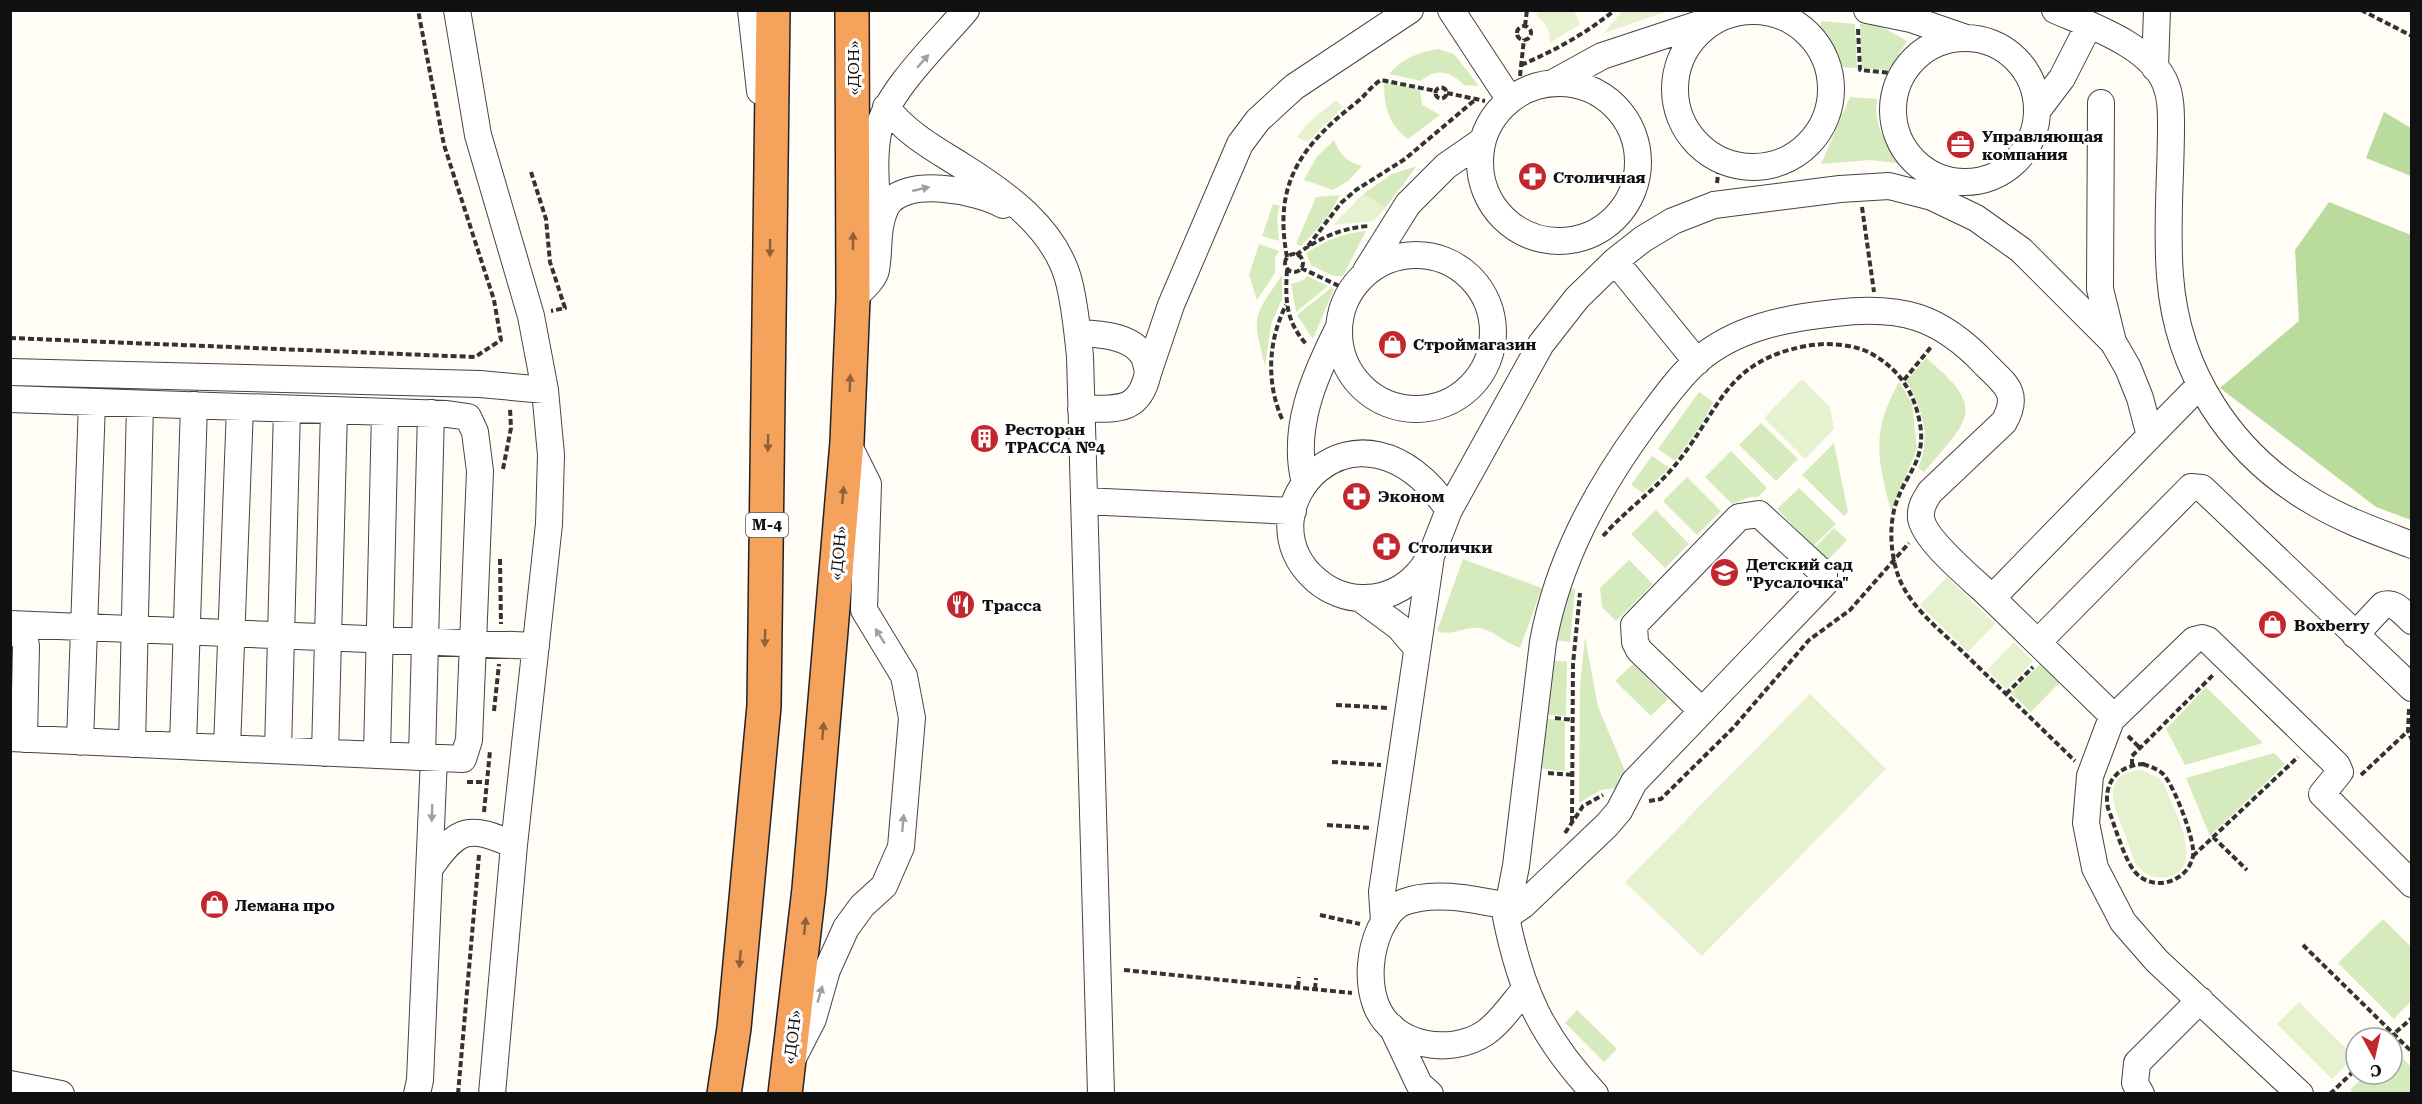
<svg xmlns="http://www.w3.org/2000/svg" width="2422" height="1104" font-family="'Roboto Serif',serif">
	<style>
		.green { fill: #d5ebbd }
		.forest { fill: #b9dc9c }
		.pitch { fill: #e6f2cf }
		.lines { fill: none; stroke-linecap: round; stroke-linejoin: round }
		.minor-casing { stroke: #444; stroke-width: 28 }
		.highway-casing { stroke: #222; stroke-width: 36 }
		.path { stroke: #333; stroke-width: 4; stroke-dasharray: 6 3; stroke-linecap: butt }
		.minor { stroke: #fff; stroke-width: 26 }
		.highway { stroke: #f5a25d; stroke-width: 33 }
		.oneway { fill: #a0a0a0 }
		.oneway2 { fill: #8e613b }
		.labels { text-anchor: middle; stroke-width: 6; stroke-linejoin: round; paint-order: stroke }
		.shield { fill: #fff; stroke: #585858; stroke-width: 1.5 }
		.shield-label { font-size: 15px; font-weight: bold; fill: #111 }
		.street-label { font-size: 16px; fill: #111; stroke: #fff }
		.poi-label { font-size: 16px; font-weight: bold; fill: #111; stroke: #fff; text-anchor: start }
	</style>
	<rect width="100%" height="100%" fill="#fffdf5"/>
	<path class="green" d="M1821 21 1855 24 1857 68 1841 67 1831 41 1820 28Z
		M1860 24 1878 25 1907 41 1889 70 1862 68Z
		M1438 49 1454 54 1479 86 1464 85C1450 70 1435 68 1421 81L1389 74C1403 58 1417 53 1438 49Z
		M1384 82 1420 90 1422 105 1440 115 1408 139C1388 124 1384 106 1384 82Z
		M1850 97 1877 99C1873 124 1884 147 1906 159L1904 164 1870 160 1821 164Z
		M1334 140C1340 155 1346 161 1362 166L1348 181 1333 190 1304 180 1316 158Z
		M1417 166 1385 208 1363 194 1392 174Z
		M1340 195C1330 215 1317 230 1301 246L1296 244 1316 197Z
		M1273 204 1280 206 1277 217 1279 241 1262 236Z
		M1366 231 1343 276H1333L1311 265 1306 253C1325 241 1343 233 1366 231Z
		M1259 244 1279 251 1275 258V273L1257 300 1249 275Z
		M1282 275V299L1271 324 1265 366C1252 313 1252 320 1282 275Z
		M1307 276 1328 286 1296 312 1291 284 1304 280Z
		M1331 288 1334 289 1313 339 1297 315Z
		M1926 358C1988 409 1969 419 1924 472L1918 468C1932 439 1922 406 1906 381Z
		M1899 382 1912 403 1917 449 1891 511C1877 457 1871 432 1899 382Z
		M1699 392 1713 402 1701 425 1675 461 1658 449Z
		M1761 423 1798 459 1776 481 1739 445Z
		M1834 443 1848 512 1844 516 1802 475Z
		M1731 451 1767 488 1758 497H1750L1732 504 1705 477Z
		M1652 456 1669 468 1643 493 1631 485Z
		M1687 477 1721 511 1697 535 1663 501Z
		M1799 488 1836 524 1813 546 1777 509Z
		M1656 510 1689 544 1665 568 1631 534Z
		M1834 528 1847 540 1827 561 1814 548Z
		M1463 559 1542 588 1520 648C1506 643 1494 631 1480 628 1464 626 1452 637 1437 631Z
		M1629 560 1653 584 1616 621 1602 607 1600 588Z
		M1566 587 1575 589 1570 642 1553 640Z
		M1585 637 1598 707 1626 773 1616 788 1601 790 1579 803 1580 686Z
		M1551 660 1567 662 1566 716 1542 714Z
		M2043 661 2062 680 2031 712 2011 693Z
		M1633 664 1668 699 1651 716 1615 681Z
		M2206 687 2263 743 2185 765 2166 729Z
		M1542 718 1565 721V771L1536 768Z
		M2274 753 2285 764 2210 836 2186 778Z
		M2383 919 2411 947V1001L2394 1019 2338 963Z
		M1577 1010 1617 1049 1604 1062 1565 1023Z
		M2393 1048 2411 1067V1093H2354L2350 1090 2366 1074H2392Z"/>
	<path class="forest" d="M2384 112 2411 128V176L2366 158Z
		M2329 202 2411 235V520L2376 507 2220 388 2299 321 2295 250Z"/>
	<path class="pitch" d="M1539 10 1574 11 1580 24 1550 43C1550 30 1546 23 1536 15Z
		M1622 11V10L1668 11 1604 33Z
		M1336 100 1343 107 1307 142 1297 137 1308 123Z
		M1363 194 1385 208 1374 221 1333 225Z
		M1802 379 1830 407 1834 429 1805 459 1764 418Z
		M1947 577 1995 624 1968 652 1920 605Z
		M2014 642 2033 661 2006 689 1987 670Z
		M1810 694 1886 769 1702 956 1625 882Z
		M2142 770 2159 778 2164 785C2173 808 2208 868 2167 877 2157 879 2148 876 2141 870 2133 863 2130 847 2126 837 2115 810 2097 773 2142 770Z
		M2299 1002 2355 1057 2332 1079 2277 1024Z"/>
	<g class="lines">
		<defs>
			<path id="minor" d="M457 10 478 135 531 316 545 390 551 455 549 524 514 845 492 1094
				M751 10 760 91
				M1451 10 1510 100
				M1867 10 1911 19 1966 38
				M2055 10C2089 25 2152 46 2166 85 2171 98 2171 112 2171 126 2171 176 2166 227 2170 276 2177 371 2230 453 2312 501 2343 520 2378 532 2412 545
				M1675 89a78 78 0 1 1 156 0a78 78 0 1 1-156 0Z
				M1893 110a72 72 0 1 1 144 0a72 72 0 1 1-144 0Z
				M2155 68 2157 10
				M1480 162a79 79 0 1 1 158 0a79 79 0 1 1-158 0Z
				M1553 83 1602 56 1711 20
				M2101 103 2100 289 2113 342
				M886 107C907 134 935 149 962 166 1005 193 1053 227 1068 278 1075 303 1077 330 1080 356L1101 1094
				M2037 111 2062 78 2089 25
				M878 224C877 193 872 158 879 128 887 91 941 40 966 10
				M1339 332a77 77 0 1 1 154 0a77 77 0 1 1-154 0Z
				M1615 261 1697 362
				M1366 271 1408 204 1446 166 1482 141
				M853 299C860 291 874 280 876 270 880 248 876 228 886 207 903 175 979 191 1003 205
				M1078 333C1099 334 1130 335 1143 355 1146 360 1147 368 1148 373L1171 305 1240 144 1258 120 1294 87 1410 10
				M10 372 480 384 545 390
				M10 399 447 414 468 417 475 432 480 471 469 740 463 759 10 738
				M1081 409C1116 408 1139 414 1148 373
				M2150 436 2199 386
				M1305 483C1291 429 1314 377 1338 329
				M1084 501 1293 511
				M1429 558C1415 583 1391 599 1362 598 1346 598 1329 591 1316 580 1237 511 1357 377 1449 510
				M1992 598 2114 717
				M1361 599 1399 627 1416 647
				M10 624 536 646
				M10 633C21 633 25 635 26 646L24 739
				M2355 635 2383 605C2395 601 2403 613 2412 621
				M2038 642 2191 487 2202 488 2412 688
				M80 742 92 402
				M132 744 140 404
				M183 746 194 405
				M227 748 240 407
				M278 750 287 409
				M325 753 334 410
				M377 755 385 412
				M422 757 431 413
				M430 868C458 827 469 825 514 845
				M1508 906C1476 900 1435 890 1404 902 1391 907 1386 918 1380 929 1370 951 1367 981 1376 1005 1392 1047 1451 1056 1485 1033 1501 1022 1513 1003 1525 989
				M1384 921 1382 892 1431 556 1449 510 1541 344 1577 298 1615 261 1643 239 1673 221 1714 205 1840 189 1889 186 1932 197 1976 218 2021 250 2113 342 2128 368 2140 398 2150 436 1992 598C1975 581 1924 541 1921 518 1920 507 1925 500 1930 492L2004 422C2020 393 2006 385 1986 365 1940 316 1901 305 1835 313 1786 318 1734 328 1696 362 1676 380 1660 404 1644 425 1596 491 1558 561 1543 642L1516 866 1506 917
				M1392 1027 1419 1084 1430 1094
				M794 1056 813 1019 827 970 846 928 862 906 884 886 901 847 912 718 904 676 864 610 868 484 847 442
				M10 1084 61 1094
				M417 1094 420 1080 434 758
				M1595 1094C1542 1037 1521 992 1506 917L1523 905 1607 825 1619 811 1634 782 1824 584V574L1759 514 1739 517 1634 625 1635 642 1639 650 1702 711
				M2141 1094 2135 1083 2137 1063 2200 1000
				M2300 1094 2157 961 2123 922 2095 868 2086 823 2090 776 2111 720 2194 640 2202 638 2208 640 2337 765 2340 772 2322 794 2412 884"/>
			<path id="highway" d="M724 1094 734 1028 764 706 773 10
				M785 1094 809 889 847 442 853 299 852 10"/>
		</defs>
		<use href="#minor" class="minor-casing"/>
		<use href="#highway" class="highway-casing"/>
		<path class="path" d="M1743 10V12
			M2361 10 2412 36
			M1525 26 1527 10
			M1517 33a7 7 0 1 1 14 0a7 7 0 1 1-14 0Z
			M1858 29 1860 70 1902 74
			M1521 65C1556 50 1585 34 1615 10
			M1520 76 1524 39
			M1435.5 93a5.5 5.5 0 1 1 11 0a5.5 5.5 0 1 1-11 0Z
			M1447 93 1485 101
			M531 172 546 219 550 262 565 308 551 311
			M1717 183 1720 160
			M1862 207 1874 292
			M1308 246 1341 203 1356 190 1405 159 1476 99
			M1285 263a9 9 0 1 1 18 0a9 9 0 1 1-18 0Z
			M1296 255C1319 238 1341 228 1369 226
			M1287 257C1273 183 1301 146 1357 102 1365 96 1371 86 1381 80L1436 91
			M1301 268 1339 286
			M1287 270C1285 301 1286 322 1307 345
			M10 338 475 357 501 340 494 300 444 145 418 10
			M1904 380 1931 347
			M1282 419C1266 382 1268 341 1286 305
			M503 469 511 428 510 408
			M1603 536C1624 512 1650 494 1671 470 1720 414 1721 362 1806 346 1825 342 1855 344 1872 354 1902 371 1917 397 1921 431 1923 462 1908 472 1898 498 1888 522 1890 554 1899 578 1912 610 1944 633 1967 656 2003 691 2039 726 2075 761
			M500 559 501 624
			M2006 694 2033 667
			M1336 705 1389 708
			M2409 709 2408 731 2412 740
			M494 711 499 664
			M1555 718 1574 720
			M2128 736 2140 748
			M1332 762 1381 765
			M2143 764C2151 767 2158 769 2163 774 2174 785 2196 842 2193 856 2188 882 2153 893 2135 872 2124 859 2115 826 2108 808 2103 783 2117 766 2143 764Z
			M2132 765V756L2213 675
			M1548 773 1574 775
			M2361 775 2408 731
			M467 782H486
			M1649 801 1661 799 1733 728 1809 640 1850 610 1909 543
			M484 812 490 751
			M1572 822 1573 664 1580 593
			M1327 825 1372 828
			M1565 833 1583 806 1603 795
			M2213 837 2247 870
			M2193 856 2298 757
			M1320 915 1360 924
			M2303 945 2412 1052
			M1124 970 1352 993
			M1298 987 1299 977
			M1315 989 1316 978
			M2389 1038 2412 1018
			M458 1094 479 855
			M2330 1094 2356 1069"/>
		<use href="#minor" class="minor"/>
		<use href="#highway" class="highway"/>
	</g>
	<defs><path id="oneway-solid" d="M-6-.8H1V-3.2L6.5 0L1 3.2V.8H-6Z" transform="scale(1.5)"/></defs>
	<g class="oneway">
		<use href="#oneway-solid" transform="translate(923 61) rotate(-49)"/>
		<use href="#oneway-solid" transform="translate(921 189) rotate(-13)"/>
		<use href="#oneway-solid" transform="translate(880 636) rotate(-122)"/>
		<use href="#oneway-solid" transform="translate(432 813) rotate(92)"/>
		<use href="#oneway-solid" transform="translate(903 823) rotate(-85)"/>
		<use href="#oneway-solid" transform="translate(820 994) rotate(-74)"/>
	</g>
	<g class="oneway2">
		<use href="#oneway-solid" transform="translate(853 241) rotate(-90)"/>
		<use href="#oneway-solid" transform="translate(770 248) rotate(91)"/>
		<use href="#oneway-solid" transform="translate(850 383) rotate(-88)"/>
		<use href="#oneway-solid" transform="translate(768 443) rotate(91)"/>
		<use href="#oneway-solid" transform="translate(843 495) rotate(-85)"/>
		<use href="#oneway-solid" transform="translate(765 638) rotate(91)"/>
		<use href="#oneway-solid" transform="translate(823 731) rotate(-85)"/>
		<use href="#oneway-solid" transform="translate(805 926) rotate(-84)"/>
		<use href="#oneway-solid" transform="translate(740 959) rotate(95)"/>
	</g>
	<defs>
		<symbol id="office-disc" viewBox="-11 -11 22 22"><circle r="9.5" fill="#c4262e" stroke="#fff"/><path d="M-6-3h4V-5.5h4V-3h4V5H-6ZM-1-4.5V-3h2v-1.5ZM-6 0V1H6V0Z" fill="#fff"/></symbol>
		<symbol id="pharmacy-disc" viewBox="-11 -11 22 22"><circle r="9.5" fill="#c4262e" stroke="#fff"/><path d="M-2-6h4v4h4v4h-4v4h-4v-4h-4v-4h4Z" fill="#fff"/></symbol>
		<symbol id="shop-disc" viewBox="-11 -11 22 22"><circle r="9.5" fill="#c4262e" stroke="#fff"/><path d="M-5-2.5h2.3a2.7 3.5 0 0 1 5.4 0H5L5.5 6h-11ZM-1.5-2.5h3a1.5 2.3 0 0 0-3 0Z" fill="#fff"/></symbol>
		<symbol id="building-disc" viewBox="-11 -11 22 22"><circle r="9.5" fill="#c4262e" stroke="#fff"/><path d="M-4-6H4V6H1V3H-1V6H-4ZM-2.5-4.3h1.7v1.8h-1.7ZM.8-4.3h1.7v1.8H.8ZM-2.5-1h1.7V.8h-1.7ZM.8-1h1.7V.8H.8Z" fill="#fff"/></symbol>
		<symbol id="school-disc" viewBox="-11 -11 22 22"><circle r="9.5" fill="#c4262e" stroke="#fff"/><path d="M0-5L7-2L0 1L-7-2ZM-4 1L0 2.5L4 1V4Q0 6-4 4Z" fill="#fff"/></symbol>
		<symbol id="restaurant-disc" viewBox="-11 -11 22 22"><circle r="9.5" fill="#c4262e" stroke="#fff"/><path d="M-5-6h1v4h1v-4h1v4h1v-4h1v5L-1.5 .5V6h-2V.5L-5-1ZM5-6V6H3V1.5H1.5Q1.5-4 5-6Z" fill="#fff"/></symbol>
	</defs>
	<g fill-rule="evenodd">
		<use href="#office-disc" x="1944" y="128" width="33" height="33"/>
		<use href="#pharmacy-disc" x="1516" y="160" width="33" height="33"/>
		<use href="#shop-disc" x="1376" y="328" width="33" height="33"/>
		<use href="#building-disc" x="968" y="422" width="33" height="33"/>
		<use href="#pharmacy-disc" x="1340" y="480" width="33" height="33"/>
		<use href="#pharmacy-disc" x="1370" y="530" width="33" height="33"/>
		<use href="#school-disc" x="1708" y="556" width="33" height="33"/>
		<use href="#restaurant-disc" x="944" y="588" width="33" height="33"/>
		<use href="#shop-disc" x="2256" y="608" width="33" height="33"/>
		<use href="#shop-disc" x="198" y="888" width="33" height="33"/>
	</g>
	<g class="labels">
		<rect class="shield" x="746" y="513" width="42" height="24" rx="4.5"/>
		<g class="shield-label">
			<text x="767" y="530">М-4</text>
		</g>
		<g class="street-label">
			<text transform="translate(853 68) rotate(-90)" y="6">«ДОН»</text>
			<text transform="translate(838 553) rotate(-85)" y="6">«ДОН»</text>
			<text transform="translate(792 1037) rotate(-83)" y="6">«ДОН»</text>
		</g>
		<g class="poi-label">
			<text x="1982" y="142">Управляющая<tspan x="1982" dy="18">компания</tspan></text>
			<text x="1553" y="183">Столичная</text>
			<text x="1413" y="350">Строймагазин</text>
			<text x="1005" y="435">Ресторан<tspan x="1005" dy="18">ТРАССА №4</tspan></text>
			<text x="1378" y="502">Эконом</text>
			<text x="1408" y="553">Столички</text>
			<text x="1746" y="570">Детский сад<tspan x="1746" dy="18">"Русалочка"</tspan></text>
			<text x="982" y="611">Трасса</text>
			<text x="2294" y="631">Boxberry</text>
			<text x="235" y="911">Лемана про</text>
		</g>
	</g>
	<rect width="2422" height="1104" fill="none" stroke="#111111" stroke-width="24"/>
	<g transform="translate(2374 1056) rotate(172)"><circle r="28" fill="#ffffff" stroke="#a0a0a0" stroke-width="1.5"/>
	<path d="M0-4.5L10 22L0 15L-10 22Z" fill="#c4262e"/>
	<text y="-9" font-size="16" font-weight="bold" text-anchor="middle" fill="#111111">С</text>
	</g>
</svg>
